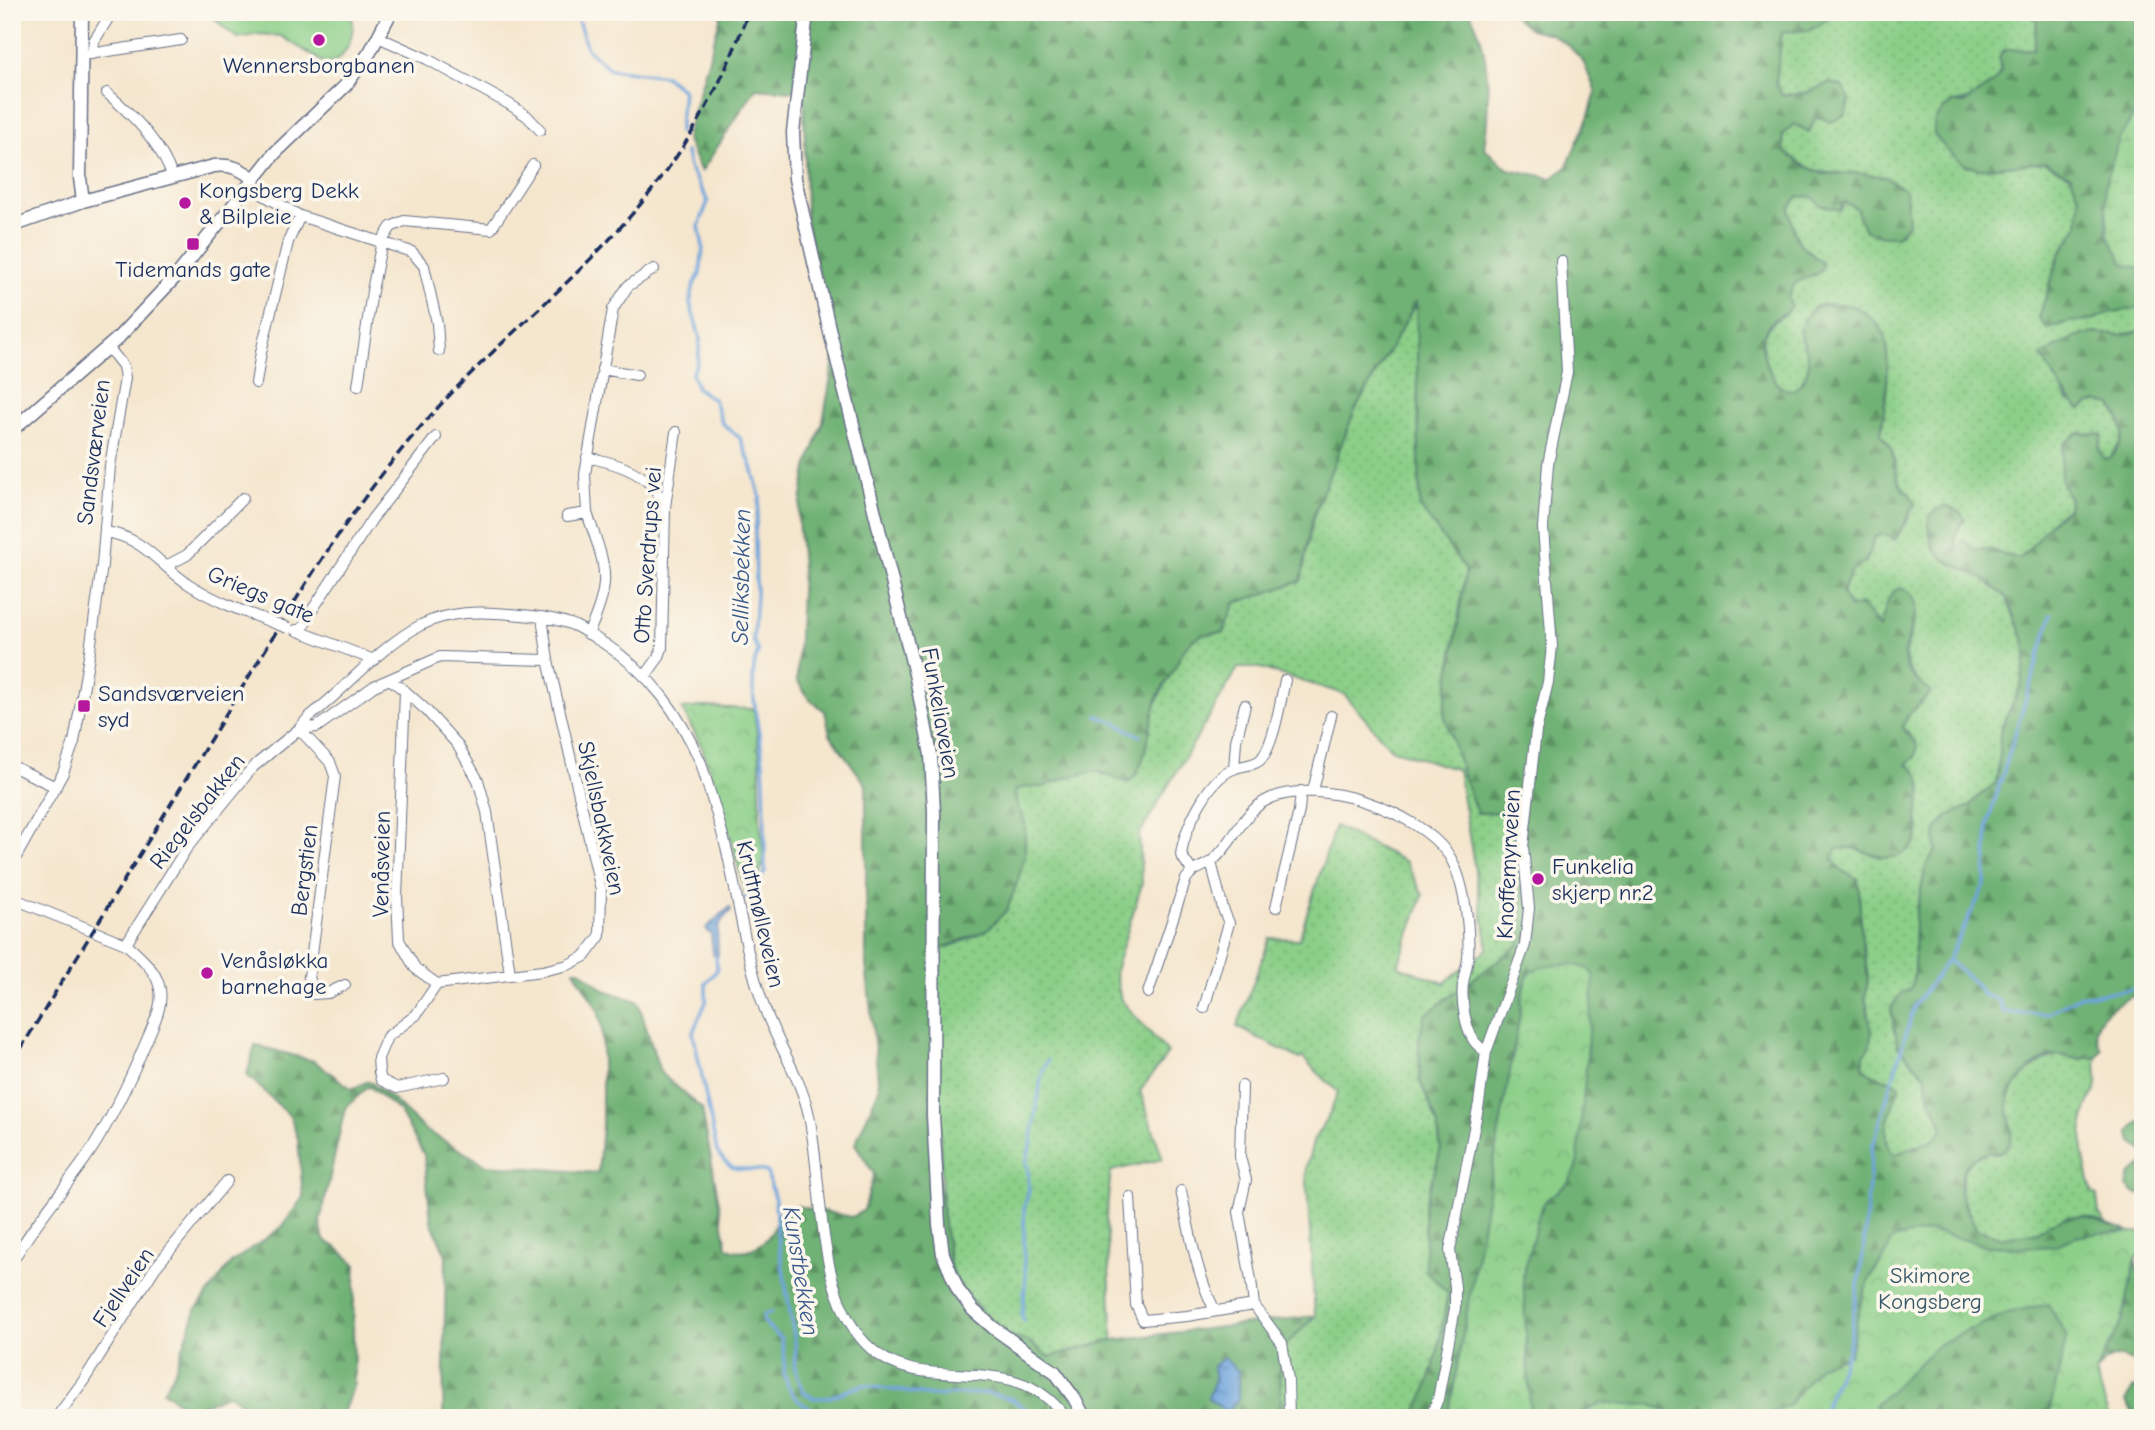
<svg xmlns="http://www.w3.org/2000/svg" width="2155" height="1430" font-family="'Comic Neue',sans-serif">
	<style>
		.grass { fill: url(#grass-dots); stroke: #537f73; stroke-width: 2 }
		.forest { fill: url(#forest-firs); stroke: #467069; stroke-width: 2; fill-rule: evenodd }
		.wetland { fill: url(#wetland-marsh); stroke: #537f73; stroke-width: 2 }
		.park { fill: url(#park-crowns); stroke: #537f73; stroke-width: 2 }
		.garden { fill: #8bcf88; stroke: #537f73; stroke-width: 2 }
		.water { fill: url(#water-ripples); stroke: #446a9d; stroke-width: 2 }
		.lines { fill: none; stroke-linecap: round; stroke-linejoin: round }
		.stream { stroke: #6ea4dc; stroke-width: 3.5 }
		.minor-casing { stroke: #676f85; stroke-width: 12 }
		.tertiary-casing { stroke: #676f85; stroke-width: 15 }
		.minor { stroke: #fff; stroke-width: 10 }
		.tertiary { stroke: #fff; stroke-width: 12 }
		.rail { stroke: #1b2f5e; stroke-width: 3.5; stroke-dasharray: 10 5; stroke-linecap: butt }
		.minor-bridge-casing { stroke: #676f85; stroke-width: 12; stroke-linecap: butt }
		.minor-bridge { stroke: #fff; stroke-width: 10 }
		.poi-dot { fill: #b5179e; stroke: #fbf7ec; stroke-width: 2.5 }
		.labels { text-anchor: middle; stroke-width: 7; stroke-linejoin: round; paint-order: stroke }
		.poi-label { font-size: 23px; fill: #1b2f5e; stroke: #fbf7ec; text-anchor: start }
		.street-label { font-size: 23px; fill: #1b2f5e; stroke: #fbf7ec }
		.park-label { font-size: 23px; fill: #375768; stroke: #fbf7ec }
		.water-label { font-size: 24px; font-style: italic; fill: #38588a; stroke: #fbf7ec }
	</style>
	<defs>
		<pattern id="grass-dots" width="8" height="8" patternUnits="userSpaceOnUse" patternTransform="scale(1.75)"><rect width="8" height="8" fill="#8bcf88"/><path d="M2 2h.1M6 6h.1" fill="none" stroke="#77b278" stroke-width="1.8" stroke-linecap="round"/></pattern>
		<pattern id="forest-firs" width="22" height="20" patternUnits="userSpaceOnUse" patternTransform="scale(1.75)"><rect width="22" height="20" fill="#70b274"/><path d="M5 1l3.5 6h-7zM16 11l3.5 6h-7z" fill="#5b9162"/></pattern>
		<pattern id="wetland-marsh" width="20" height="14" patternUnits="userSpaceOnUse" patternTransform="scale(1.75)"><rect width="20" height="14" fill="#8bcf88"/><path d="M1 5h8M5 5V1M11 12h8M15 12V8" fill="none" stroke="#77b278"/></pattern>
		<pattern id="park-crowns" width="20" height="18" patternUnits="userSpaceOnUse" patternTransform="scale(1.75)"><rect width="20" height="18" fill="#8bcf88"/><path d="M2 6a3 3 0 1 1 6 0M12 15a3 3 0 1 1 6 0" fill="none" stroke="#77b278"/></pattern>
		<pattern id="water-ripples" width="26" height="14" patternUnits="userSpaceOnUse" patternTransform="scale(1.75)"><rect width="26" height="14" fill="#6ea4dc"/><path d="M2 4q2-2 4 0t4 0M15 11q2-2 4 0t4 0" fill="none" stroke="#5a86b6"/></pattern>
	</defs>
	<rect width="100%" height="100%" fill="#fbf7ec"/>
	<filter id="ink" filterUnits="userSpaceOnUse"><feTurbulence type="fractalNoise" baseFrequency=".0143" numOctaves="2"/><feDisplacementMap in="SourceGraphic" scale="14" xChannelSelector="R" yChannelSelector="G"/><feConvolveMatrix kernelMatrix="1 2 1 2 8 2 1 2 1" color-interpolation-filters="sRGB"/></filter>
	<filter id="wash" filterUnits="userSpaceOnUse"><feTurbulence type="fractalNoise" baseFrequency=".00686" numOctaves="4" result="noise"/><feDisplacementMap in="SourceGraphic" scale="28" xChannelSelector="R" yChannelSelector="G"/><feGaussianBlur stdDeviation="1.57" result="paint"/><feColorMatrix in="noise" values="0 0 0 0 0 0 0 0 0 0 0 0 0 0 0 0 0 1.4 0 .05"/><feComposite in="paint" operator="in"/></filter>
	<g filter="url(#wash)">
		<rect width="100%" height="100%" fill="#f5e6ce"/>
		<path class="grass" d="M1839 12H2027L2037 21 2034 49 2004 50C1997 61 2002 63 2000 72 1995 90 1968 102 1952 103L1948 151 1964 164 1978 169 2045 162 2071 176 2080 200 2078 226 2059 256 2039 318 2047 329 2069 322 2092 320 2108 313 2143 307V332L2140 331 2122 335 2093 333 2073 338 2042 356 2058 381 2068 401 2103 402 2112 405C2125 431 2127 435 2110 459H2104L2099 449 2102 435 2064 444C2060 464 2058 482 2070 499L2068 509 2019 559 1988 549 1956 551C1953 537 1957 531 1964 519L1937 510 1930 517 1928 525 1933 547 1945 560 1982 578 2006 597 2025 643 2026 657 2021 686 2000 731V755L1996 783 1979 796 1970 806 1948 816 1936 830 1935 852 1926 866 1915 918 1914 974 1911 988 1900 995 1891 1008 1898 1047 1926 1076 1930 1100 1936 1110 1943 1128 1934 1140 1893 1156C1880 1135 1889 1104 1890 1080L1873 1076 1863 1068 1864 1054 1869 1047V1013L1865 998 1868 978 1862 941 1858 879 1841 870 1833 859 1835 849 1850 848 1899 855 1910 849 1916 842 1919 828 1917 817 1922 792 1905 764 1911 737 1903 728C1906 710 1921 706 1930 692 1896 662 1904 661 1915 620L1887 605 1881 628 1875 620 1850 609 1842 592 1851 572 1866 561 1875 537 1883 534 1895 540 1910 516V494C1894 483 1898 466 1891 450 1889 444 1885 440 1881 435L1887 385 1886 369 1854 306 1822 304 1799 331C1809 355 1816 374 1792 391 1775 387 1776 384 1769 369 1757 343 1760 328 1786 314L1788 297 1795 282 1820 272 1812 253 1800 244 1794 232 1789 209 1797 197 1811 196 1821 205 1844 202 1856 208 1865 231 1856 173C1821 174 1814 173 1785 153L1782 135 1794 123 1809 132 1829 83 1806 93 1782 96 1776 83 1782 31 1810 30Z
			M1417 301 1420 507 1466 570 1444 713 1464 778 1477 813 1525 811 1521 858 1520 944 1498 962 1420 1081 1437 1122 1441 1149 1424 1208 1448 1293 1435 1366 1422 1402 1413 1418H1282L1279 1352 1315 1316 1306 1168 1314 1139 1328 1117 1338 1092 1302 1057 1300 1059 1237 1027 1270 938 1299 939 1335 826 1406 862 1423 895 1398 966 1444 983 1488 948 1458 770 1391 749 1344 694 1260 668H1238L1139 835 1142 884 1115 971 1121 1000 1168 1053 1140 1091 1163 1159 1111 1171 1106 1218 1113 1340 1049 1357 1028 1341 1004 1335 967 1299 944 1256 934 951 957 944 986 931 1025 823 1017 806 1014 791 1024 787H1043L1068 777 1097 771 1106 776 1149 725 1159 696 1185 646 1204 632 1223 633 1235 603 1301 581 1313 517 1354 412Z
			M2058 1055 2077 1059 2097 1057C2094 1069 2100 1079 2096 1089 2095 1095 2090 1099 2088 1104 2077 1136 2084 1162 2092 1192L2097 1196 2099 1214 2107 1224 2085 1216 2051 1223 2038 1232 2004 1238 1977 1230 1960 1193 1965 1165 1974 1158 1989 1153H1999C2003 1146 2008 1139 2010 1133 2013 1124 2007 1114 2008 1105 2010 1079 2036 1063 2058 1055Z"/>
		<path class="forest" d="M722 12H1470C1474 22 1480 33 1482 43 1490 77 1489 113 1484 148L1508 169 1552 178 1566 168 1588 118 1596 92 1583 61 1569 46 1551 34 1530 29 1510 12H1839L1810 30 1782 32 1776 83 1782 95 1806 93 1829 83 1842 86 1850 100 1845 115 1831 122 1816 116 1809 132 1794 124 1782 135 1785 152 1805 166 1823 174 1856 173 1886 177 1906 190 1908 224 1897 236H1883L1865 231 1856 208 1844 202 1840 210 1821 205 1811 196 1797 197 1789 209 1794 232 1800 244 1823 264 1820 272 1795 283 1788 297 1791 306C1786 314 1781 315 1774 320 1757 334 1761 352 1769 370 1775 383 1777 387 1792 391 1816 374 1809 355 1799 331 1808 312 1811 303 1833 305 1840 305 1849 304 1855 307 1864 311 1879 324 1883 332 1893 357 1884 408 1881 435L1891 447 1897 477 1903 489 1910 494 1915 504 1895 540 1883 534 1875 537 1866 561 1851 572 1842 592 1850 608 1861 604 1880 628C1884 618 1886 593 1898 589 1901 588 1905 589 1908 591 1926 604 1909 631 1906 647 1904 654 1904 663 1907 669 1912 678 1923 686 1931 692 1921 705 1906 710 1903 728L1917 745 1915 757 1906 764C1921 772 1924 783 1920 800 1919 805 1918 810 1917 816 1917 824 1920 833 1915 842 1913 847 1908 850 1903 853 1885 864 1870 852 1852 848 1847 847 1841 849 1836 849L1833 859 1841 870 1858 879 1862 941 1868 978 1865 998 1872 1031 1869 1047 1864 1054 1863 1068C1876 1079 1886 1077 1900 1085 1893 1109 1878 1131 1893 1155L1934 1140 1943 1128 1936 1110 1930 1100 1926 1076 1898 1047 1891 1008 1900 995 1911 988 1914 974 1915 918 1926 866 1935 852 1936 830 1948 816 1970 806 1979 796 1996 783 2000 755V731L2021 686 2026 657 2025 643 2006 597 1982 578 1945 560 1933 547 1928 525 1930 516 1937 510 1944 506 1959 511 1965 519C1956 530 1953 537 1957 550L1964 540 1974 549H1988L2019 559C2037 544 2048 519 2068 509L2070 499C2057 481 2060 465 2064 444L2078 433 2102 434 2099 449 2104 459H2110C2128 435 2125 431 2112 405 2098 400 2092 401 2081 410 2063 397 2054 375 2041 356L2073 338 2093 333 2122 335 2140 331 2143 332V994C2127 995 2101 1012 2097 1027 2095 1035 2098 1043 2102 1049L2097 1057C2090 1058 2082 1059 2075 1058 2070 1058 2065 1055 2059 1055 2038 1055 2006 1087 2008 1109 2009 1121 2015 1135 2008 1146 2003 1153 1996 1152 1989 1153 1968 1156 1960 1170 1960 1191 1960 1200 1972 1221 1977 1230L2004 1238 2038 1232 2051 1223 2067 1217 2085 1216 2127 1231 2076 1237 2054 1246 2023 1248 1988 1246 1931 1231 1897 1238 1873 1273 1862 1298 1850 1355 1820 1365 1788 1406 1761 1418H1681L1652 1405 1602 1403 1573 1418H1527L1530 1412 1523 1276 1539 1214 1545 1201 1567 1184 1524 983 1520 1015 1448 1418H1413C1435 1379 1441 1336 1448 1293L1426 1271 1424 1208 1441 1149 1437 1122 1420 1081 1419 1038 1425 1015 1520 944 1521 858 1524 811 1477 813 1464 778 1444 713 1466 570 1420 507 1416 303 1354 412 1313 517 1301 581 1235 603 1223 633C1192 632 1187 642 1175 667 1170 677 1163 686 1158 696 1149 719 1148 769 1128 783L1097 771 1068 777 1043 787H1024L1014 791 1017 806 1025 823V856L1018 880 1007 910 986 931 934 951 932 1138 952 1279 1004 1335 1028 1341 1049 1357 1113 1340 1315 1316 1279 1352 1282 1418H443L446 1255 431 1221 424 1155 400 1112 369 1086 345 1108 320 1222 324 1240 339 1249 356 1265 353 1322 354 1384 341 1418H261L229 1394 189 1410 163 1391 173 1375 196 1310 231 1263 282 1227 303 1197 298 1139 290 1116 247 1075 255 1045 314 1061 352 1089 369 1081 391 1098 425 1130 487 1165 598 1173 602 1125V1028L598 1010 574 970H580L604 990 638 1001 660 1072 702 1109 727 1247C742 1256 761 1248 771 1233 775 1227 777 1219 780 1212L797 1206 852 1217 864 1210 874 1174 855 1144 879 1089 866 964V785L830 734 825 711 810 700 797 681 802 568 798 519 807 468 823 422 836 348 806 221 804 92 756 88 701 172 686 138ZM1215 1381 1227 1412 1208 1398Z
			M2027 12H2143V96L2139 106 2124 264 2143 269V307L2108 313 2092 320 2069 322 2047 329 2039 318 2059 256 2078 226 2080 200 2071 176 2045 162 1978 169 1965 165 1948 151 1934 135V121L1942 111 1952 103H1964L1994 82 2001 71 1999 58 2004 50 2034 49 2037 21Z
			M2143 1120V1151L2132 1142 2129 1132 2136 1124Z
			M2143 1165V1195L2134 1193 2127 1186 2130 1174Z
			M2136 1258C2139 1268 2138 1278 2143 1287V1365C2118 1357 2118 1349 2095 1372L2122 1321Z
			M2048 1304 2067 1336 2048 1418H1892L1873 1407 1939 1344 2006 1313Z
			M2143 1385V1418H2136L2126 1402 2133 1388Z"/>
		<path class="wetland" d="M2143 96V269L2124 264 2108 235 2105 186 2118 141 2139 106Z"/>
		<path class="park" d="M701 707 754 709 760 760V817L764 861 754 886 746 895 733 846 702 747 682 709Z
			M1572 964 1589 969 1594 977 1577 1168 1567 1184 1545 1201 1539 1214 1523 1276 1530 1412 1527 1418H1448L1520 1015C1525 969 1525 967 1572 964Z
			M1931 1231 1987 1246 2023 1248 2054 1246 2076 1237 2099 1233 2143 1232V1254L2136 1258 2122 1321 2095 1372 2110 1418H2048L2067 1336 2048 1304 2006 1313 1939 1344 1874 1406 1892 1418H1761L1788 1406 1820 1365 1850 1355C1855 1332 1858 1307 1867 1285 1873 1270 1888 1259 1890 1242L1897 1238Z
			M1602 1403 1652 1405 1681 1418H1573Z"/>
		<path class="garden" d="M208 12H350C357 26 350 51 337 60 336 61 327 64 326 64L281 36 261 34 238 38 229 32Z"/>
		<path class="water" d="M730 907 731 911C713 926 718 935 718 956H716L713 955 711 933 707 932 706 928Z
			M1224 1358 1238 1371V1399L1227 1412 1208 1398 1215 1381 1213 1366Z"/>
		<g class="lines">
			<path class="stream" d="M577 17 587 49 610 69 665 76 683 90 679 132
				M686 152 689 167 708 201 699 226 703 247 700 274 694 284 690 303 700 338 698 361 692 374 697 388 714 400 722 423 740 438 752 467 760 497 755 531 756 594 753 640 758 652C745 683 761 730 763 763 765 799 765 835 765 871L757 886 743 900
				M1097 716 1112 721 1140 736
				M716 956 717 970 706 983V1002L693 1032 717 1152C735 1178 743 1165 767 1172L775 1200 777 1233 796 1348 794 1365 803 1392 814 1398H827L863 1385 932 1396 987 1393 1012 1399 1037 1418
				M1948 960 1985 884 1988 822 2052 614
				M772 1312 764 1314 763 1320 770 1329 781 1338C782 1346 784 1353 785 1361 785 1366 783 1372 785 1377 791 1400 812 1416 835 1413
				M1024 1321 1022 1316 1026 1276 1024 1261V1208L1029 1190 1028 1168 1026 1162 1031 1144 1042 1073 1048 1060
				M1820 1418 1848 1351 1863 1254 1872 1149 1914 1006 1948 960 1976 984 1982 994 1999 1000 2003 1012 2046 1014 2079 996 2143 988"/>
		</g>
	</g>
	<g filter="url(#ink)">
		<g class="lines">
			<defs>
				<path id="minor" d="M378 37 427 59 509 104 527 116 540 130
					M92 54 94 41 112 12
					M82 55 181 40
					M107 93C133 115 161 143 172 176
					M248 186 300 216 412 252 424 266 437 323 439 351
					M602 369 637 375
					M256 383 261 352 288 242 300 216
					M358 386 372 291 382 241 391 227 404 221 491 229 533 165
					M587 457C610 462 638 469 654 488 658 493 661 501 665 507
					M587 513C605 566 614 579 588 634
					M567 516 587 513 585 474 613 309 628 286 654 269
					M105 532C146 538 158 565 190 585 217 602 244 612 274 623
					M166 566 187 555 243 498
					M296 630 374 660
					M301 632 309 615 372 519 436 437
					M646 675 659 657 662 648 665 507 676 432
					M390 679 405 691 397 897 399 940 415 968 437 984 416 1015 387 1037 378 1058 379 1072 381 1080 397 1088 444 1078
					M405 691 426 710 457 744 478 780 487 812 510 974
					M299 729 330 762 335 776 309 977 314 994 328 993 345 985
					M299 729 317 727 374 686 440 657 548 660
					M12 766 56 787
					M1234 769 1236 741 1245 705
					M1313 791 1331 716
					M12 864 63 773 74 742 90 650 102 565 110 466 125 378 123 366 108 347
					M1192 871 1181 855C1184 829 1208 779 1233 769 1241 765 1256 766 1262 758 1274 743 1281 699 1285 680
					M12 898 126 944 186 849 253 767 299 729 309 717C347 688 379 647 421 625 450 611 479 611 510 614 531 616 553 617 573 625 584 630 595 638 605 644 651 674 679 713 701 763 711 797 723 830 730 865 740 911 747 959 763 1004 775 1040 799 1074 808 1111 824 1181 814 1290 866 1344 923 1403 1011 1342 1066 1418
					M1276 907 1299 811 1301 791
					M437 984 542 971 568 965 585 956 600 936 601 890 548 660 542 617
					M1148 993 1186 879C1194 867 1201 869 1212 861 1234 844 1242 811 1269 799 1319 776 1417 811 1448 854 1465 879 1470 929 1468 958 1467 967 1464 975 1463 984 1461 1001 1465 1027 1474 1041 1477 1045 1482 1049 1486 1052
					M1204 1008 1229 923 1223 909 1211 862
					M1242 1086 1240 1157 1246 1180 1239 1212 1251 1280 1254 1305
					M1181 1191C1190 1232 1196 1273 1215 1311
					M1130 1197 1136 1305 1143 1320 1187 1316 1254 1305
					M12 1262C34 1223 65 1189 90 1152 113 1117 130 1080 146 1042 153 1025 165 1004 159 985 155 969 138 955 126 944
					M1254 1305 1282 1343 1288 1379 1289 1418
					M56 1418 84 1380 155 1268 227 1181
					M1430 1418 1438 1399 1455 1308V1287L1450 1250 1479 1103 1486 1052 1525 945 1529 908 1523 847 1536 731 1548 682 1552 646 1543 528 1548 464 1567 372 1561 261"/>
				<path id="tertiary" d="M82 12 80 178 83 201
					M807 12 793 132 795 179 829 328 916 678 931 755 934 812 933 1115 939 1224 943 1254 958 1290 973 1310 995 1329 1055 1372 1074 1398 1085 1418
					M12 226 83 201 214 166C231 164 241 169 254 179
					M12 430 117 339 179 273 275 153 345 86 370 52 391 12"/>
			</defs>
			<use href="#minor" class="minor-casing"/>
			<use href="#tertiary" class="tertiary-casing"/>
			<use href="#minor" class="minor"/>
			<use href="#tertiary" class="tertiary"/>
			<path class="rail" d="M12 1063 305 585C347 520 392 456 445 400 503 338 570 285 626 221 680 161 722 89 748 12"/>
			<defs>
				<path id="minor-bridge" d="M274 623 288 628"/>
			</defs>
			<use href="#minor-bridge" class="minor-bridge-casing"/>
			<use href="#minor-bridge" class="minor-bridge"/>
		</g>
	</g>
	<g class="poi-dot">
		<circle cx="319" cy="40" r="7"/>
		<circle cx="185" cy="203" r="7"/>
		<rect x="186" y="237" width="14" height="14" rx="3.5"/>
		<rect x="77" y="699" width="14" height="14" rx="3.5"/>
		<circle cx="1538" cy="879" r="7"/>
		<circle cx="207" cy="973" r="7"/>
	</g>
	<g class="labels">
		<g class="poi-label">
			<text x="319" y="73" text-anchor="middle">Wennersborgbanen</text>
			<text x="199" y="198">Kongsberg Dekk<tspan x="199" dy="26">&amp; Bilpleie</tspan></text>
			<text x="193" y="277" text-anchor="middle">Tidemands gate</text>
			<text x="98" y="701">Sandsværveien<tspan x="98" dy="26">syd</tspan></text>
			<text x="1552" y="874">Funkelia<tspan x="1552" dy="26">skjerp nr.2</tspan></text>
			<text x="221" y="968">Venåsløkka<tspan x="221" dy="26">barnehage</tspan></text>
		</g>
		<g class="street-label">
			<text transform="translate(93 452) rotate(-83)" y="8">Sandsværveien</text>
			<text transform="translate(647 555) rotate(-86)" y="8">Otto Sverdrups vei</text>
			<text transform="translate(261 594) rotate(23)" y="8">Griegs gate</text>
			<text transform="translate(941 713) rotate(80)" y="8">Funkeliaveien</text>
			<text transform="translate(197 811) rotate(-52)" y="8">Riegelsbakken</text>
			<text transform="translate(602 818) rotate(78)" y="8">Skjellsbakkveien</text>
			<text transform="translate(381 864) rotate(-89)" y="8">Venåsveien</text>
			<text transform="translate(1508 864) rotate(-87)" y="8">Knoffemyrveien</text>
			<text transform="translate(304 870) rotate(-83)" y="8">Bergstien</text>
			<text transform="translate(761 914) rotate(77)" y="8">Kruttmølleveien</text>
			<text transform="translate(123 1287) rotate(-56)" y="8">Fjellveien</text>
		</g>
		<g class="park-label">
			<text x="1930" y="1283">Skimore<tspan x="1930" dy="26">Kongsberg</tspan></text>
		</g>
		<g class="water-label">
			<text transform="translate(741 577) rotate(-89)" y="8">Selliksbekken</text>
			<text transform="translate(801 1271) rotate(81)" y="8">Kunstbekken</text>
		</g>
	</g>
	<rect width="2155" height="1430" fill="none" stroke="#fbf7ec" stroke-width="42"/>
</svg>
